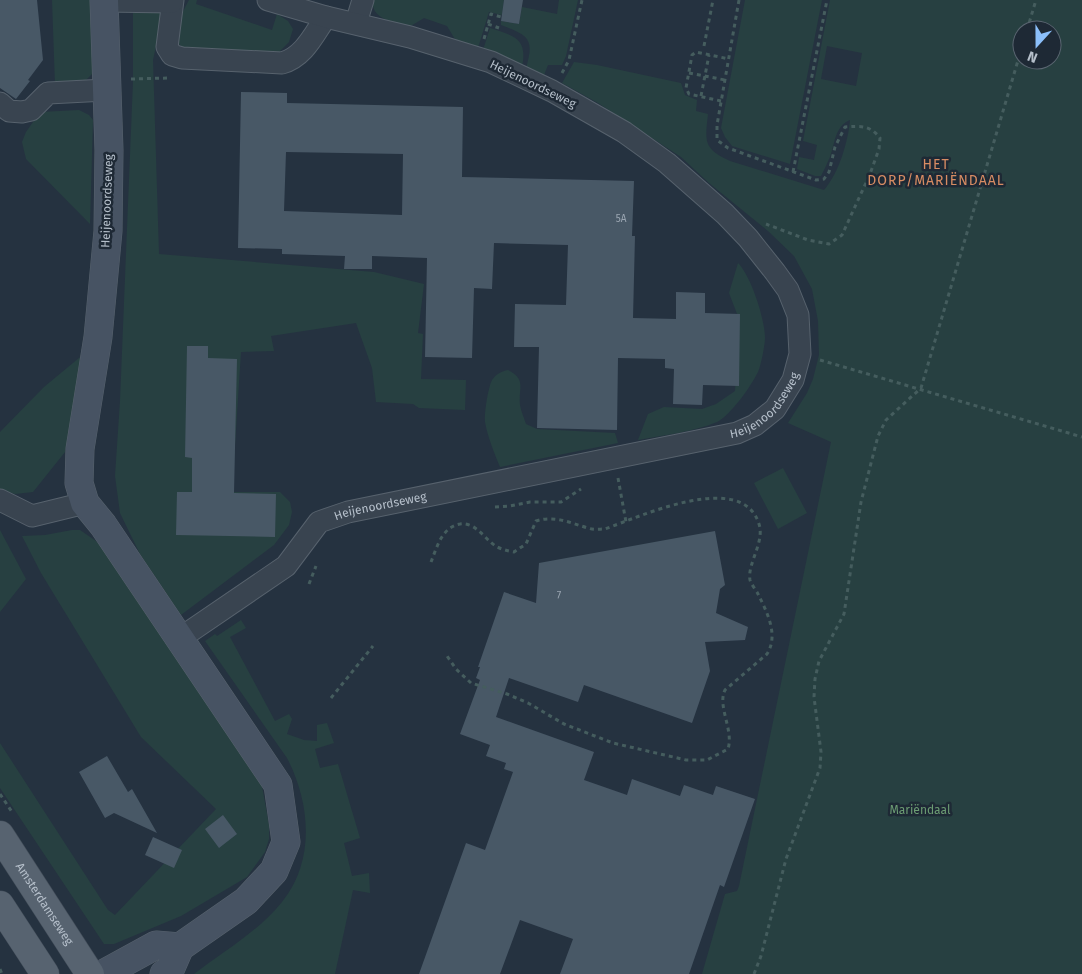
<svg xmlns="http://www.w3.org/2000/svg" width="1082" height="974" font-family="'Fira Sans',sans-serif">
	<style>
		.green { fill: #274041; fill-rule: evenodd }
		.building { fill: #485866; fill-rule: evenodd }
		.lines { fill: none; stroke-linecap: round; stroke-linejoin: round }
		.street-casing { stroke: #57626d; stroke-width: 23 }
		.secondary-casing { stroke: #57626d; stroke-width: 29 }
		.primary-casing { stroke: #424d59; stroke-width: 29 }
		.path { stroke: #455d5e; stroke-width: 3; stroke-dasharray: 4 4; stroke-linecap: butt }
		.street { stroke: #394450; stroke-width: 21 }
		.secondary { stroke: #475363; stroke-width: 28 }
		.primary { stroke: #576370; stroke-width: 28 }
		.labels { text-anchor: middle; stroke-width: 5; stroke-linejoin: round; paint-order: stroke }
		.number-label { font-size: 10px; fill: #9aa5b1 }
		.street-label { font-size: 12px; fill: #b5bfca; stroke: #1e2935 }
		.park-label { font-size: 12px; fill: #6c9c73; stroke: #1e2935 }
		.neighbourhood-label { font-size: 14px; letter-spacing: 1px; fill: #d78c63; stroke: #1e2935 }
	</style>
	<rect width="100%" height="100%" fill="#253240"/>
	<path class="green" d="M52 0H92L95 65 92 74 84 82 55 85Z
		M189 0H197L196 4 272 30 277 14 288 21 293 29 289 42 278 53 184 49 178 43 179 19Z
		M373 0H504L502 15 489 12 478 48 456 41 447 26 424 18 409 27C395 23 370 19 373 0Z
		M559 0H578L566 56 562 65H548L544 75 526 68C535 38 528 35 501 25V21L519 24 522 7 557 14Z
		M745 0H822L790 164 732 146 725 137 721 128Z
		M830 0H1082V974H702L725 894 737 891 739 886 831 442 788 423 807 393 813 379 819 355 818 321 812 289 794 256 768 231 709 183 681 157 598 103 562 83 574 62 597 65 681 83 685 95 697 100 696 111 708 114C705 142 703 148 730 161L824 190C839 173 848 142 850 120 835 126 835 143 830 157 827 164 824 170 821 176H815L797 169 799 157 814 160 817 145 803 141ZM1022 30H1052V60H1022ZM827 46 862 53 856 86 821 79Z
		M159 9 162 19 153 60 159 254 374 272 424 284 418 333 423 334 421 379 466 380 465 410 419 408 413 404 376 402 372 368 356 323 271 336 274 351 241 352 232 492H280L290 502 292 512 289 525 274 545 181 615 140 554 120 513 115 476 120 401 133 81V10Z
		M490 28C514 36 528 38 522 67L483 50Z
		M79 110 89 115 93 120 90 224 26 159 22 142 26 132 40 112Z
		M738 263C751 276 765 319 765 338 765 345 761 365 758 372 751 386 731 415 717 422 693 432 664 435 638 440L648 414 664 407 702 409 716 404 735 391 739 319 729 293Z
		M85 353 65 452 33 492 15 494 0 490V432L44 387Z
		M508 370C527 380 518 388 520 405 521 411 524 418 526 424L537 429 615 433 618 443 500 467C494 452 488 438 485 422 484 414 488 388 492 380 496 374 502 371 508 370Z
		M783 468 807 513 778 529 754 483Z
		M0 530 26 579 0 612Z
		M72 530H80L96 541 118 564 164 628 262 786 269 825V839L265 852 247 877 181 916 114 944H104L0 788V743L108 910 115 915 216 809 141 737 41 573 22 536 45 535Z
		M241 620 246 628 230 637 275 721 289 714 292 719 287 734 304 740 317 741V725L327 723 334 743 315 749 320 768 338 764 360 838 344 843 352 876 369 873 370 893 353 890 335 974H194C223 952 260 930 282 902 316 860 310 802 287 758L205 641 215 634 217 636Z"/>
	<path class="building" d="M0 0H37L43 60 28 80 30 81 16 99 0 88Z
		M504 0H523L519 24 501 21Z
		M241 92 287 93V103L463 107 462 177 634 181 632 236H635L633 318 676 319V292L705 293V313L740 314 739 386 703 385 702 405 673 404 674 369 665 368V359L618 358 617 430 537 428 539 347H514L515 304 566 305 568 245 494 243 492 289 474 288 472 358 425 357 427 258 372 256V269H344L345 256 282 254V249L238 248ZM286 152 403 154 402 215 284 211Z
		M187 346H208V358L237 359 234 493 276 494 275 537 176 535 177 492H192V458L185 457Z
		M715 531 725 585 720 589 716 613 748 627 745 640 705 642 710 671 692 723 584 685 578 702 509 678 496 717 594 752 584 780 627 795 632 779 680 796 684 785 713 795 716 786 755 799 724 887 720 885 689 974H560L573 939 520 920 500 974H419L466 843 485 850 513 772 504 769 506 763 486 756 490 745 460 734 480 680 476 678 480 667H478L504 592 536 603 539 563Z
		M107 756 128 792 132 789 157 833 114 813 105 818 79 772Z
		M223 815 237 834 219 848 205 829Z
		M153 837 182 850 174 868 145 855Z"/>
	<g class="lines">
		<defs>
			<g id="street">
				<path d="M173 0 167 47 172 55 182 58 282 63C304 57 314 34 326 17"/>
				<path d="M104 1 172 2"/>
				<path d="M356 23 363 0"/>
				<path d="M0 103 9 111 22 112 31 110 48 93 106 90"/>
				<path d="M0 500 32 516 85 503"/>
				<path id="s1" d="M179 639 286 566 319 522 348 512 737 433 755 425 775 409 793 380 800 354 798 315 788 290 775 272 748 238 725 214 667 163 624 132 552 91 491 62 410 37 326 17 268 0"/>
			</g>
			<path id="secondary" d="M104 0 109 150 108 231 98 337 80 449 79 483 85 503 103 525 278 785 286 842 274 871 246 901 180 947 170 970 164 974
				M103 974 156 945 180 947"/>
			<g id="primary">
				<path id="s2" d="M0 835 90 974"/>
				<path d="M0 905 45 974"/>
			</g>
		</defs>
		<use href="#street" class="street-casing"/>
		<use href="#secondary" class="secondary-casing"/>
		<use href="#primary" class="primary-casing"/>
		<path class="path" d="M739 0 717 125V140L728 148 816 180 824 179 829 172 835 147 845 127C861 126 870 125 880 138L879 149 870 174 842 235 829 244 808 240 766 224
			M488 24 499 28
			M1027 30 1036 0
			M484 39 491 14 501 17
			M704 46 713 0
			M562 73 569 60 582 0
			M689 73 725 80
			M131 79 168 78
			M701 96 709 55
			M721 101 689 94 686 88 692 55 696 52 729 59
			M793 172 827 0
			M820 360 1082 437
			M618 478 626 522
			M495 507 510 506 530 502H561L581 489
			M431 562C437 547 442 527 460 524 465 523 471 525 475 528 491 540 490 548 514 552L526 544 536 521C555 515 570 523 588 528 593 530 599 529 605 529 639 517 742 469 759 524 765 542 747 564 750 580 751 584 756 590 758 594 767 612 779 635 767 654L725 690C717 706 734 730 728 749L707 760H686L613 743 564 724 528 703 507 694 471 683 456 669 445 653
			M309 584 316 566
			M331 698 373 646
			M0 794 12 812
			M0 969 2 974
			M754 974 761 956 786 859 820 768 821 752 814 697 815 679 819 661 844 614 861 502 878 436 886 420 921 388 1022 47"/>
		<use href="#street" class="street"/>
		<use href="#secondary" class="secondary"/>
		<use href="#primary" class="primary"/>
	</g>
	<g class="labels">
		<g class="number-label">
			<text x="621" y="222">5A</text>
			<text x="559" y="599">7</text>
		</g>
		<g class="street-label">
			<text transform="translate(533 84) rotate(26)" y="4">Heijenoordseweg</text>
			<text transform="translate(107 201) rotate(-88)" y="4">Heijenoordseweg</text>
			<text dy="4" stroke="none"><textPath href="#s1" startOffset="652">Heijenoordseweg</textPath></text>
			<text dy="4" stroke="none"><textPath href="#s1" startOffset="248">Heijenoordseweg</textPath></text>
			<text dy="4" stroke="none"><textPath href="#s2" startOffset="82">Amsterdamseweg</textPath></text>
		</g>
		<g class="park-label">
			<text x="920" y="814">Mariëndaal</text>
		</g>
		<g class="neighbourhood-label">
			<text x="936" y="169">HET<tspan x="936" dy="16">DORP/MARIËNDAAL</tspan></text>
		</g>
	</g>
	<g transform="translate(1037 45) rotate(201)"><circle r="24" fill="#1e2935" stroke="#5a6571"/>
	<path d="M0-4L9 19L0 12L-9 19Z" fill="#8bbffa"/>
	<text y="-8" font-size="14" font-weight="bold" text-anchor="middle" fill="#b5bfca">N</text>
	</g>
</svg>
